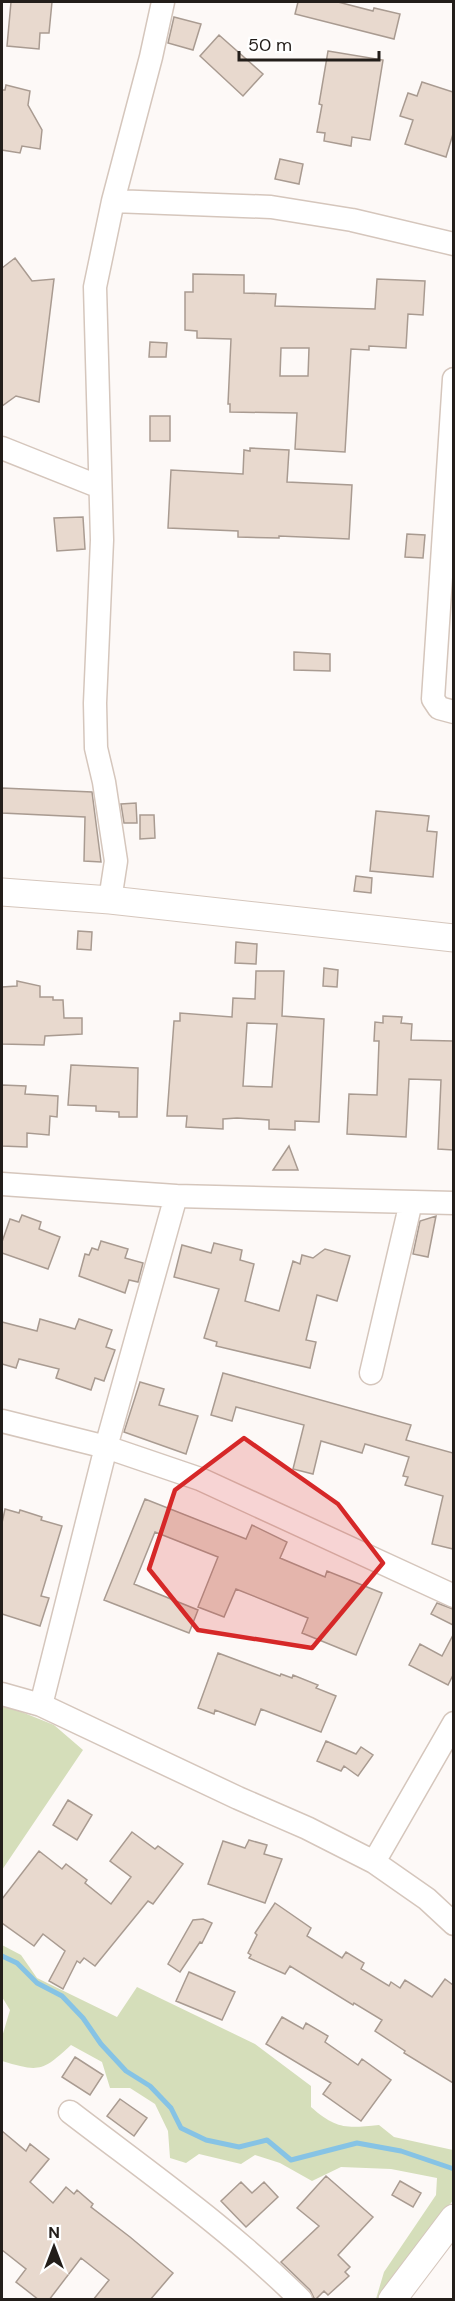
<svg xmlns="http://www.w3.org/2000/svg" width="455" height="2301" font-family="'DM Sans',sans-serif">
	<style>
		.green { fill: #d5deba }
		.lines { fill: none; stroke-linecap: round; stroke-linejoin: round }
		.stream { stroke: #86c3e5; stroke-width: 5 }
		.building { fill: #e8d9ce; stroke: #a99b91; stroke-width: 1.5; fill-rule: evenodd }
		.minor-casing { stroke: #d5c6bc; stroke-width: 25 }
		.tertiary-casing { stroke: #d5c6bc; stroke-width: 29 }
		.minor { stroke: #fff; stroke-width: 22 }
		.tertiary { stroke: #fff; stroke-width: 27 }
		.marked { fill: #d62828; fill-opacity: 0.2; stroke: #d62828; stroke-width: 4.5; stroke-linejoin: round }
	</style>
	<rect width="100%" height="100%" fill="#fdf9f7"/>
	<path class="green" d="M2 1704 54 1725 83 1750 2 1870Z
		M2 1945 21 1955 37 1978 117 2017 137 1987 255 2044 311 2086V2107C337 2130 347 2128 379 2125L394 2137 453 2150V2200L387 2299H376L384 2272 436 2195 437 2178 391 2169 341 2167 312 2181 280 2163 255 2155 241 2164 199 2154 186 2163 170 2158 168 2131 155 2104 130 2088H110L102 2062 71 2045C42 2072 39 2072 2 2061V2037L10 2010 2 1997Z"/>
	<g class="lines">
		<path class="stream" d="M2 1956 17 1963 37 1983 62 1996 83 2018 101 2044 126 2071 150 2086 171 2108 181 2128 206 2140 239 2147 267 2140 291 2160 357 2143 401 2151 454 2169"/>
	</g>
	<path class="building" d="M11 2H52L49 33H40L39 49 7 46Z
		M298 2H338L373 11 374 8 400 14 394 39 295 14Z
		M174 17 201 24 193 50 168 43Z
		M219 35 263 74 243 96 200 56Z
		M328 51 383 60 370 140 352 137 351 146 324 141 325 133 317 132 322 105 319 104Z
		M422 82 453 92V134L446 157 405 144 413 120 400 116 408 93 417 96Z
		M6 85 30 91 28 105 42 130 40 149 22 146 20 153 2 150V90H5Z
		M280 159 303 164 299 184 275 179Z
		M15 258 32 281 54 279 39 402 16 396 2 406V268Z
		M193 274 244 275V293L276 294 275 306 375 309 377 279 425 281 423 315 408 314 406 348 369 346V350L351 349 345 452 295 449 297 413 230 412V404H228L231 339 197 338V331L185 330V292H193ZM281 348H309L308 376H280Z
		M150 342 167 343 166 357H149Z
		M150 416H170V441H150Z
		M250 448 289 450 287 482 352 485 349 539 279 536V538L238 537V531L168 528 171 470 243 474 244 450 250 451Z
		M83 517 85 549 57 551 54 518Z
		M407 534 425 535 423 558 405 557Z
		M294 652 330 654V671L294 670Z
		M2 788 92 792 101 862 84 861 85 817 2 813Z
		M136 803 137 823H124L121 804Z
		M376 811 429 816 427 831 437 832 433 877 370 871Z
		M140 815H154L155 838 140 839Z
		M356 876 372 878 371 893 354 891Z
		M78 931 92 932 91 950 77 949Z
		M236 942 257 944 256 964 235 963Z
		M324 968 338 970 337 987 323 986Z
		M256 971H284L282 1016 324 1019 319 1122 295 1121V1130L269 1129V1120L237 1118 223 1119V1129L186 1127 187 1116H167L174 1021H180V1013L232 1017 233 998 255 999ZM247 1023 277 1024 272 1087 243 1086Z
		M17 981 40 986V997H53V1000H63L64 1018H82V1034L45 1036 44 1045 2 1044V987L17 986Z
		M383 1016 402 1017 401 1023 412 1024 411 1040 453 1041V1150L438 1149 441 1080 409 1079 406 1137 347 1134 349 1094 377 1095 379 1041H374L375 1022 383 1023Z
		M71 1065 138 1068 137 1117H119V1112L96 1111V1106L68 1105Z
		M2 1085 26 1086 25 1094 58 1096 57 1117 50 1116 49 1135 27 1133V1147L2 1146Z
		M289 1146 298 1170H273Z
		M22 1215 41 1222 39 1229 60 1237 48 1269 2 1253V1242L10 1219 19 1222Z
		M436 1216 428 1257 413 1254 420 1221Z
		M101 1241 128 1249 125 1258 143 1263 138 1282 129 1280 125 1293 79 1276 85 1254 89 1255 92 1248 98 1250Z
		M214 1243 242 1250 240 1260 254 1264 245 1301 279 1311 293 1261 300 1264 302 1255 313 1258 325 1249 350 1256 337 1301 317 1295 306 1340 316 1342 310 1368 216 1346 217 1342 204 1338 219 1289 174 1277 182 1245 211 1253Z
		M40 1319 75 1329 79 1319 112 1330 106 1347 115 1350 104 1381 95 1378 91 1390 56 1378 59 1369 19 1359 16 1368 2 1364V1322L37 1331Z
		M223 1373 411 1425 406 1440 453 1453V1549L432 1544 443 1496 405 1485 408 1477 403 1476 409 1457 365 1444 362 1453 321 1441 313 1474 293 1469 304 1425 236 1407 232 1421 211 1415Z
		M140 1382 164 1389 159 1405 198 1416 186 1454 124 1432Z
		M145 1499 246 1539 252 1525 287 1542 280 1558 325 1577 327 1571 382 1593 356 1655 302 1633 308 1618 236 1589 224 1617 198 1607 218 1557 155 1532 134 1584 198 1610 189 1633 104 1600Z
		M5 1509 19 1513 20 1510 42 1517 41 1520 62 1526 41 1596 49 1598 40 1626 2 1614V1523Z
		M437 1603 453 1609V1625L431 1614Z
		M453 1635V1675L448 1685 409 1665 420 1644 442 1656Z
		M218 1653 280 1676 281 1674 292 1678 293 1675 318 1685 316 1688 336 1696 321 1732 261 1709 255 1725 215 1710 214 1714 198 1708Z
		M326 1741 356 1754 361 1747 373 1755 358 1776 344 1766 341 1771 317 1761Z
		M68 1800 92 1815 77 1840 53 1825Z
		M132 1832 155 1849 158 1846 183 1864 153 1904 148 1901 95 1966 84 1958 80 1963 77 1961 63 1989 49 1981 65 1951 43 1934 34 1946 2 1923V1899L39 1851 62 1869 66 1864 87 1880 85 1883 111 1904 131 1877 110 1861Z
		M249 1840 267 1845 264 1854 282 1859 265 1903 208 1884 223 1841 245 1848Z
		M275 1903 311 1928 307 1936 342 1958 346 1952 364 1963 361 1969 389 1986 391 1982 400 1988 405 1980 432 1997 445 1979 453 1985V2083L404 2053 405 2051 375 2031 382 2020 354 2003 353 2005 290 1966 285 1974 249 1958 251 1955 248 1953 257 1935 255 1933Z
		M203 1919 212 1923 202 1943 200 1942 180 1972 168 1964 193 1920Z
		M189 1972 235 1992 222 2020 176 2001Z
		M282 2017 303 2029 306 2023 328 2036 325 2042 358 2065 362 2059 391 2080 361 2121 323 2094 331 2083 266 2044Z
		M75 2057 103 2075 90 2095 62 2077Z
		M120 2099 147 2118 134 2136 107 2116Z
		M2 2131 26 2151 30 2144 49 2159 30 2182 53 2203 66 2187 74 2194 77 2190 93 2204 91 2207 130 2237 173 2273 150 2300H93L109 2280 81 2258 49 2300H39L16 2282 26 2269 2 2250Z
		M326 2176 373 2217 338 2255 350 2267 345 2272 349 2276 328 2295 324 2291 315 2300 310 2290 281 2262 319 2226 297 2208Z
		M400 2181 421 2193 413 2207 392 2195Z
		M241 2182 252 2193 264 2182 278 2197 246 2227 221 2201Z"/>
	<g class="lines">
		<defs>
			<path id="minor" d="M113 201 151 57 163 2
				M454 379 433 699 439 708 454 712
				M2 448 100 487
				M110 900 116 861 104 782 96 748 95 703 102 540 95 287 113 201 271 207 352 220 454 244
				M2 1184 176 1196
				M454 1203 176 1196 106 1447 200 1479 454 1596
				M371 1373 411 1202
				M2 1421 106 1447 41 1705
				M2 1694 41 1705 238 1798 307 1828 374 1862 427 1899 454 1924
				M374 1862 454 1723
				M70 2112C148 2172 231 2230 301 2300"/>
			<path id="tertiary" d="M2 892 110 900 454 938
				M392 2300 454 2218"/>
		</defs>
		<use href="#minor" class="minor-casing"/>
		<use href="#tertiary" class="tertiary-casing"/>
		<use href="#minor" class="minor"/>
		<use href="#tertiary" class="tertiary"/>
	</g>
	<path class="marked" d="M244 1438 338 1504 383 1563 312 1648 198 1630 149 1569 175 1490Z"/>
	<rect width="455" height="2301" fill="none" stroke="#231e1a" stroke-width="6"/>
	<g transform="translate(54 2247)" stroke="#ffffff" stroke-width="4.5" paint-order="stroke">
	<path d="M0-4.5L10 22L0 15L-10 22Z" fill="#231e1a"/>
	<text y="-9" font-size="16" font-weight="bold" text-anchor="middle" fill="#231e1a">N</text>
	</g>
	<path d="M239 51v9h140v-9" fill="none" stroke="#231e1a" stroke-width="3"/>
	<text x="248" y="51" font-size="18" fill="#231e1a" stroke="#ffffff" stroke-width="4.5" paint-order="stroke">50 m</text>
</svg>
